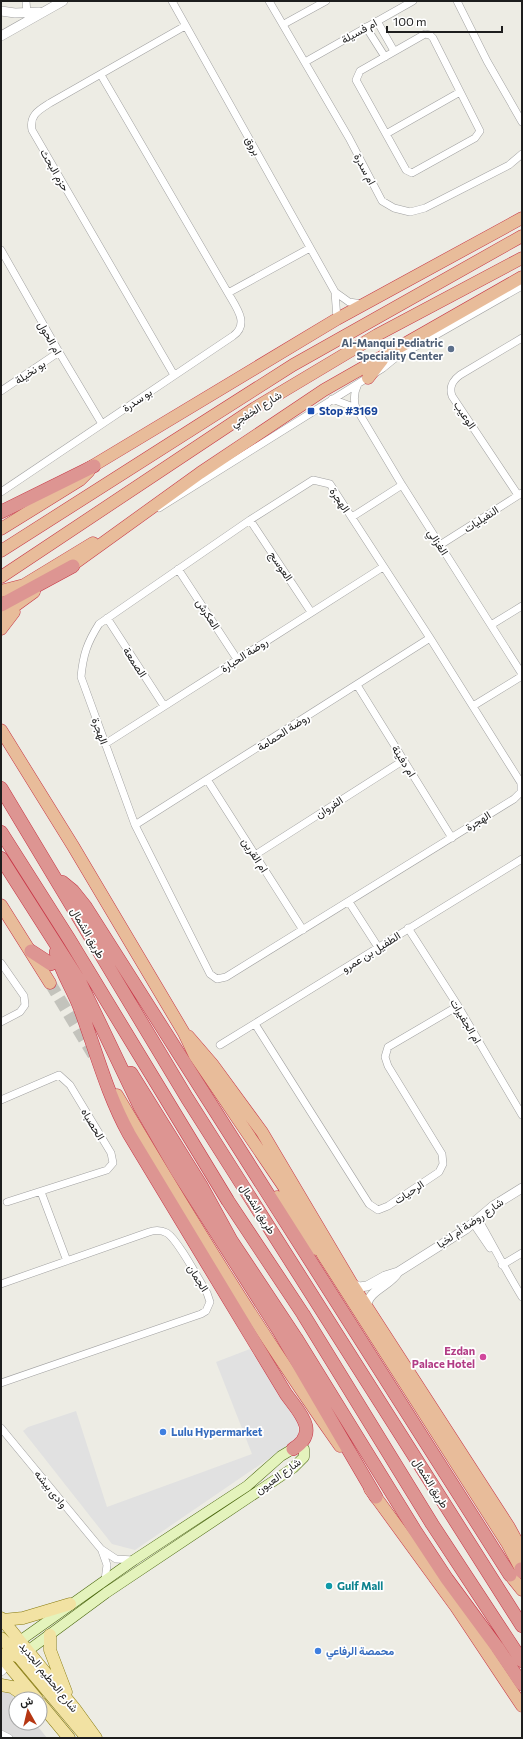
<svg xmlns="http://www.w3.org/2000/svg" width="523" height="1739" font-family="Commissioner,Vazirmatn,sans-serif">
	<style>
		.residential { fill: #dbdada }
		.parking { fill: #e1e1e1 }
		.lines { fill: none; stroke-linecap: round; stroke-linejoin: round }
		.trunk-tunnel { stroke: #c3c3bc; stroke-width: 12; stroke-dasharray: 12 6; stroke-linecap: butt }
		.minor-casing { stroke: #a1a1a1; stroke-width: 8 }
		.tertiary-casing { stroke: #a1a1a1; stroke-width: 10 }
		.secondary-casing { stroke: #4b680f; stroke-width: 11 }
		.primary-casing { stroke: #877a0e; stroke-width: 13 }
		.trunk-casing { stroke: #c73546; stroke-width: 13 }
		.motorway-casing { stroke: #c73546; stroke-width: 14 }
		.minor { stroke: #fff; stroke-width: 7 }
		.tertiary { stroke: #fff; stroke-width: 9 }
		.secondary { stroke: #e4f3bc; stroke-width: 10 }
		.primary { stroke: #f2e2a3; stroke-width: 12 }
		.trunk { stroke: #e8bc9a; stroke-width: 12 }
		.motorway { stroke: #dd9592; stroke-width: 13 }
		.service-dot { fill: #5c6f8a; stroke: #fff; stroke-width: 1.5 }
		.transit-dot { fill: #1a4fb4; stroke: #fff; stroke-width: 1.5 }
		.hotel-dot { fill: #d1479c; stroke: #fff; stroke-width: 1.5 }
		.shop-dot { fill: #3f7fe0; stroke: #fff; stroke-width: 1.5 }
		.culture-dot { fill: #0f9aa8; stroke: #fff; stroke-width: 1.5 }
		.labels { text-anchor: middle; stroke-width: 3.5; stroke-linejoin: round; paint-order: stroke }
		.street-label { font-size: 11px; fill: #1d1d1d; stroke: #fff }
		.service-label { font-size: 11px; font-weight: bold; fill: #4e5e75; stroke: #fff; text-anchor: end }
		.transit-label { font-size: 11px; font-weight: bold; fill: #164399; stroke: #fff; text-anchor: start }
		.hotel-label { font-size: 11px; font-weight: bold; fill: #b23c85; stroke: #fff; text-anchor: end }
		.shop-label { font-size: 11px; font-weight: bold; fill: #366cbe; stroke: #fff; text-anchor: start }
		.culture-label { font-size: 11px; font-weight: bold; fill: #0d838f; stroke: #fff; text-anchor: start }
	</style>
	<rect width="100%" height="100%" fill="#edece4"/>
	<path class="residential" d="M1 1692 10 1693 16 1700V1723H35L47 1738H1Z"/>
	<path class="parking" d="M250 1349 298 1424 299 1438 135 1550 112 1544 23 1431 28 1427 76 1411 107 1507 252 1454 216 1362Z"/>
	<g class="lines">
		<path class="trunk-tunnel" d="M50 983 94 1056"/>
		<defs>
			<path id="minor" d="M26 1 27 13
				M172 1 335 292 337 319
				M269 1 349 138 382 201 394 208 410 212 425 208 509 165 522 154
				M457 1 487 61 522 122
				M377 21 394 51
				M284 24 326 1
				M366 27 385 57
				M425 34 430 35 433 38 480 131 475 138 412 173 406 170 356 80 360 71Z
				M305 62 413 1
				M386 134 460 92
				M1 250 59 352 102 424
				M335 292 349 302 362 304
				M228 293 310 248
				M174 375 32 130C29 115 39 110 50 103L185 26
				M358 384C354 392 353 399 356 408L402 485 522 674
				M1 391 59 352
				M332 399 356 408
				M313 480 330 484 430 638 521 783V792L514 799 226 977 217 979 210 974 135 825 81 677C83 655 87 643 99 624L250 520Z
				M1 492 233 336C250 324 236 307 228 293L101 75
				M518 495 452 396C449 387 452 381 460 375L522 338
				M159 508 383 368 394 359 522 286
				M352 517 402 485
				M250 520 311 612
				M440 545 522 493
				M178 569 237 659
				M107 618 164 706
				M491 625 522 606
				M357 685 452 838
				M473 706 522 676
				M105 744 383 567
				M208 781 303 930
				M135 825 430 638
				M255 855 404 760
				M349 902 378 947
				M408 928 458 1006 522 1115
				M1 963 24 996 25 1005 20 1012 1 1022
				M255 1024 369 1204 378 1210 388 1206 439 1172 443 1164 442 1154 388 1066 385 1057 388 1047 458 1006
				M220 1045 522 859
				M1 1100 59 1075 70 1085 111 1153 113 1163 107 1170 7 1202
				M41 1192 67 1261
				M478 1219C493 1245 506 1271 522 1297
				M473 1223 490 1248
				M502 1265 522 1253
				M1 1284 149 1232C155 1230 161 1230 167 1233 178 1240 199 1280 207 1293L210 1302 206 1311 201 1314 1 1383
				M1 1428 101 1549 116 1559 134 1560
				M102 1551 107 1565 105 1580
				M1 1734 9 1738"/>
			<path id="tertiary" d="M1 11 15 13 39 12
				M1 36 63 1
				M352 1284 359 1287 367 1286 385 1276 398 1272 466 1229 493 1206 522 1188
				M366 1307C369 1289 390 1286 398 1272
				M1 1671 8 1664"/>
			<path id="secondary" d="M14 1645 134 1560 247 1486 281 1456 296 1447 304 1449V1457L293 1468 106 1593 22 1655"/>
			<path id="primary" d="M1 1618 75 1709 96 1738
				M3 1620 23 1618 70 1604
				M50 1635V1650L66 1692
				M1 1638 10 1647 22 1651
				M1 1655 10 1653 19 1657 87 1738
				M1 1656 37 1699
				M1 1685 12 1687 29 1699
				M40 1703 69 1738"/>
			<path id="trunk" d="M368 378 382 360
				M86 470 337 319 522 218
				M1 529 80 480 89 471
				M1 551 293 365 522 236
				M64 571 200 473 324 390 522 277
				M1 577 255 408 377 335 522 258
				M1 591 24 585 93 543
				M1 616 34 592
				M1 629 14 612
				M1 730 73 846 184 1033 195 1056 284 1187 309 1227 323 1255 507 1543 522 1571
				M1 905 50 983
				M188 1036 213 1065 262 1132 352 1284 509 1527 522 1551
				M117 1095C188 1215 260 1333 340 1446
				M277 1197 306 1239 316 1249
				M370 1489 456 1607 522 1706
				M510 1575 522 1590"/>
			<path id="motorway" d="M1 512 94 466
				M1 605 73 566
				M1 788 187 1098 522 1626
				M1 832 69 939 228 1201 303 1314 432 1524 522 1661
				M1 858 80 982 140 1107 177 1171 279 1331 376 1497
				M62 882 73 891 85 906C225 1130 370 1351 510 1575
				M31 951 51 964
				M56 952C61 972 73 989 80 1008 96 1051 107 1094 129 1134L286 1394C298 1411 321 1432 293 1449
				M131 1073 202 1187 231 1240 296 1338 414 1529 447 1579 497 1647 522 1684
				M521 1569 522 1572"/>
		</defs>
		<use href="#minor" class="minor-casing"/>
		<use href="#tertiary" class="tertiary-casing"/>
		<use href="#secondary" class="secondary-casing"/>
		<use href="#primary" class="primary-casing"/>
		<use href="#trunk" class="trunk-casing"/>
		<use href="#motorway" class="motorway-casing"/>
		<use href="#minor" class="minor"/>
		<use href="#tertiary" class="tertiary"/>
		<use href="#secondary" class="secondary"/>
		<use href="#primary" class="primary"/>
		<use href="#trunk" class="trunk"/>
		<use href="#motorway" class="motorway"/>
	</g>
	<circle class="service-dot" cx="451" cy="349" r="4"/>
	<rect class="transit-dot" x="307" y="407" width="8" height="8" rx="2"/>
	<circle class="hotel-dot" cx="483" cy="1357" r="4"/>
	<g class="shop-dot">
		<circle cx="163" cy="1432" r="4"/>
		<circle cx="318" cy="1651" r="4"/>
	</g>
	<circle class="culture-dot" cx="329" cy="1586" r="4"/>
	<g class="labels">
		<g class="street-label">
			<text transform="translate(359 31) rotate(-29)" y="4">ام فسيلة</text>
			<text transform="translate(253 146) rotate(61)" y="4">بروق</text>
			<text transform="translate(365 169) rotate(62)" y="4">ام سدرة</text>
			<text transform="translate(55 170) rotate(60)" y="4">حزم البحث</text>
			<text transform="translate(50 338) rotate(60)" y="4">ام الحول</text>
			<text transform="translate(30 372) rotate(-34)" y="4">بو نخيلة</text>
			<text transform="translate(137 400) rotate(-34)" y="4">بو سدرة</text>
			<text transform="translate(256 409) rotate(-32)" y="4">شارع الخفجي</text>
			<text transform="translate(465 415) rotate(56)" y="4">الوعيب</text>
			<text transform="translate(340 500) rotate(56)" y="4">الهجرة</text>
			<text transform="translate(481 519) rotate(-33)" y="4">النفيليات</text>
			<text transform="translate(438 542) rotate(57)" y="4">الغزالي</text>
			<text transform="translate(281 566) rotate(56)" y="4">العوسج</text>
			<text transform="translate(208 614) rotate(57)" y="4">العكرش</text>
			<text transform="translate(244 655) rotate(-33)" y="4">روضة الحبارة</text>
			<text transform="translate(135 662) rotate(57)" y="4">الصمعة</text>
			<text transform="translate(100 731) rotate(70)" y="4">الهجرة</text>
			<text transform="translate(283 732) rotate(-33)" y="4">روضة الحمامة</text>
			<text transform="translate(404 761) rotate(58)" y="4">ام دفينة</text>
			<text transform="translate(329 807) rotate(-33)" y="4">الفروان</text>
			<text transform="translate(478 821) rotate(-32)" y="4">الهجرة</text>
			<text transform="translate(255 855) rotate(57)" y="4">ام القرين</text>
			<text transform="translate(88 933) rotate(60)" y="4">طريق الشمال</text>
			<text transform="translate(371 952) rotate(-32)" y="4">الطفيل بن عمرو</text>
			<text transform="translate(466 1021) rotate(59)" y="4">ام الجفيرات</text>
			<text transform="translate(93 1124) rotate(59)" y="4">الحصباه</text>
			<text transform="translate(409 1192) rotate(-34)" y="4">الرحيات</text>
			<text transform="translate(258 1209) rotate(58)" y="4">طريق الشمال</text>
			<text transform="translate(470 1223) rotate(-35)" y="4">شارع روضة أم لخبا</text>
			<text transform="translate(198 1278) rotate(58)" y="4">الجمان</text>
			<text transform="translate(278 1476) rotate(-36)" y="4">شارع العيون</text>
			<text transform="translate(431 1483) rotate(58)" y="4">طريق الشمال</text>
			<text transform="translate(51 1489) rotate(51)" y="4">وادى بيشه</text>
			<text transform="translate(49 1677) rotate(51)" y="4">شارع الحطيم الجديد</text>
		</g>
		<g class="service-label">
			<text x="443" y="347">Al-Manqui Pediatric<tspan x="443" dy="13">Speciality Center</tspan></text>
		</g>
		<g class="transit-label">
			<text x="319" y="415">Stop #3169</text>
		</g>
		<g class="hotel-label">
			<text x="475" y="1355">Ezdan<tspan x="475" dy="13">Palace Hotel</tspan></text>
		</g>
		<g class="shop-label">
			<text x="171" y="1436">Lulu Hypermarket</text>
			<text x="326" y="1655">محمصة الرفاعي</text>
		</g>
		<g class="culture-label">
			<text x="337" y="1590">Gulf Mall</text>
		</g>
	</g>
	<rect width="523" height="1739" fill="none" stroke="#1d1d1d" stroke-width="4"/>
	<g transform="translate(28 1711) rotate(352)"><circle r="19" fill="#ffffff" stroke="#a5a5a5"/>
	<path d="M0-3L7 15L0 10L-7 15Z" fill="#b63713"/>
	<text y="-6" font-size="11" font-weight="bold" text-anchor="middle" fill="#1d1d1d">ش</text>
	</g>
	<path d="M387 26v6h115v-6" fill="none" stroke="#1d1d1d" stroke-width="2"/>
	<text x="393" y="26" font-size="12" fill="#1d1d1d" stroke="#ffffff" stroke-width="3" paint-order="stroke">100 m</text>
</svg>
